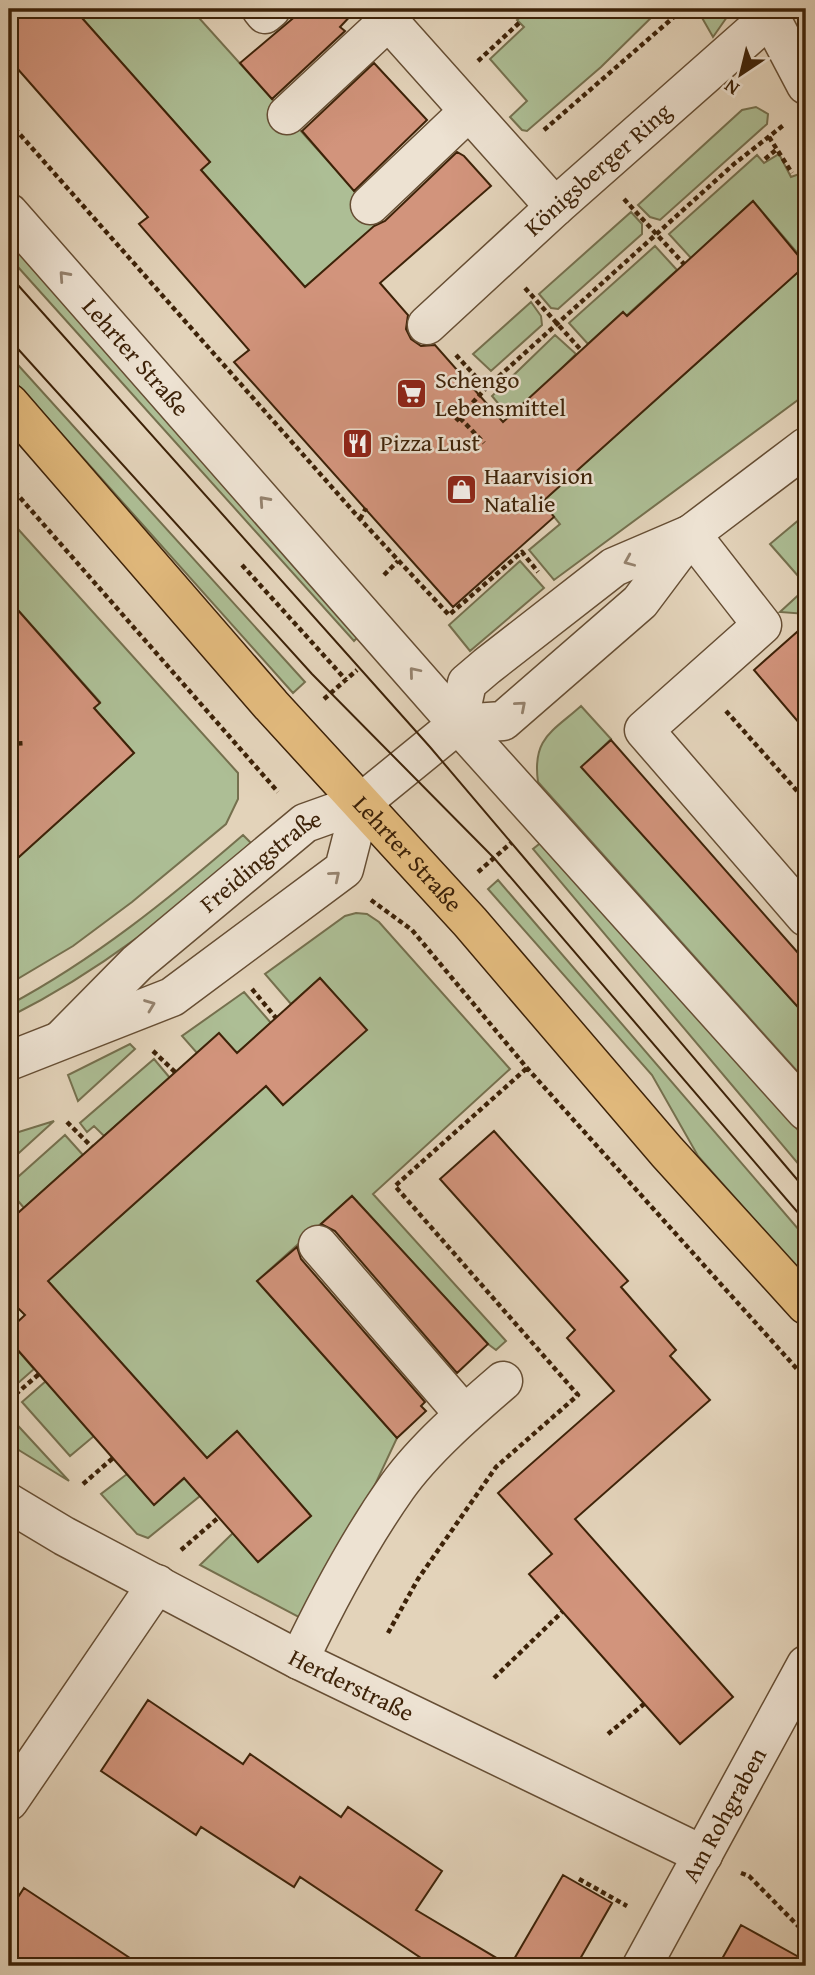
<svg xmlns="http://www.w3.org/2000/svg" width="815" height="1975" font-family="'Gentium Book Plus',serif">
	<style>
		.green { fill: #adbe95; stroke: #75704e; stroke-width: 2 }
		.building { fill: #d2947c; stroke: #3d2208; stroke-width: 2 }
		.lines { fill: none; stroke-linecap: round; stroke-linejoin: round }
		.minor-casing { stroke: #664e34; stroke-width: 41 }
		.major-casing { stroke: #3d2208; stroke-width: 41 }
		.path { stroke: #3d2208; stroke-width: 4.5; stroke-dasharray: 5 3.5; stroke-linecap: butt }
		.minor { stroke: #ede2d2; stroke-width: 38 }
		.major { stroke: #e2ba7d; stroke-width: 38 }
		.tram { stroke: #3d2208; stroke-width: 2 }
		.oneway { stroke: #95826d }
		.labels { text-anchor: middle; stroke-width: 5; stroke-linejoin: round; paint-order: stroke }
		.street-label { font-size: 24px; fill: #3d2208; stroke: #ede2d2 }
		.poi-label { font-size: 24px; fill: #3d2208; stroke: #ede2d2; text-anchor: start }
	</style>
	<rect width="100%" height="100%" fill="#e3d3ba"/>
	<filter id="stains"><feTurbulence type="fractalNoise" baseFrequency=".00286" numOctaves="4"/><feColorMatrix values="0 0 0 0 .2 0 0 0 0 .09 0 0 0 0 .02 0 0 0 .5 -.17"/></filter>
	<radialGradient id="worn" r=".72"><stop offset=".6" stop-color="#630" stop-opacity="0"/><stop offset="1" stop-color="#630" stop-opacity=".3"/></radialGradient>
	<path class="green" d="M74 9H191L382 221 305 287 201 170 210 162Z
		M530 9H660L601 67 527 131 522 130 510 117 527 101 490 59 524 27 517 20Z
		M697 9H727V17L713 37Z
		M756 107 768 114 767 124 660 220 650 217 638 205 742 110Z
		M779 154 791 177 802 173 806 180V263L753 201 691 258 669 234 757 155 764 163Z
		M631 212 642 224V234L558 309 551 308 539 294Z
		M9 237 362 633 354 641 9 257Z
		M655 246 677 270 626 316 623 312 588 344 569 323Z
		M806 265V394L554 580 529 550 560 524 542 502Z
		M531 302 541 316 542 325 491 371 473 354Z
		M555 335 576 354 511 419 492 396Z
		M9 355 305 682 293 693 9 375Z
		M806 514V585L770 544Z
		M9 519 238 773V799L226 824 132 902 73 946 9 984V866L134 753 94 708 100 702 9 600Z
		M520 561 544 588 470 651 449 625Z
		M806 588V614L780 612Z
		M581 706 611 739 582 767 806 1016V1081L538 782C532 738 552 732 581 706Z
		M243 835 251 843C177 911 99 972 9 1017V1005C95 959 170 898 243 835Z
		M543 841 806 1139V1173L533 849Z
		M498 880 806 1238V1278L698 1156 652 1075 488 889Z
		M356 913 367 914 379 922 510 1069 373 1194 506 1341 496 1350 488 1344 352 1196 257 1281 397 1438 310 1623 200 1565 233 1533 258 1562 311 1516 237 1431 207 1458 48 1281 266 1086 283 1105 366 1030 320 978 291 1004 265 974 345 916Z
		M244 992 271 1023 237 1053H197L182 1036Z
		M130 1044 135 1049 78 1101 68 1075Z
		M154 1059 170 1078 104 1136 94 1126 87 1132 80 1123Z
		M54 1121 9 1162V1135Z
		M65 1135 83 1155 24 1208 14 1196 9 1200V1185Z
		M9 1340 34 1369 9 1391Z
		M46 1381 94 1436 70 1456 22 1402Z
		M9 1416 69 1481 9 1444Z
		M127 1474 154 1504 185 1478 200 1496 148 1538 137 1534 101 1494Z"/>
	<path class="building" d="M9 9H74L210 162 201 170 305 287 374 226 385 221 457 152 464 156 491 186 380 283 408 315 406 329 411 339 421 346 435 345 503 422 623 312 627 316 753 201 806 265 542 502 554 517 453 607 234 362 249 350 139 224 148 217 9 59Z
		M304 9H357L340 27 345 31 272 99 240 63Z
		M374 63 427 120 354 191 302 131Z
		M9 600 100 703 94 708 134 753 9 866Z
		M806 624V731L754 670Z
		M611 740 806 962V1016L581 767Z
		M320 978 367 1030 283 1105 266 1086 48 1281 207 1458 237 1431 311 1516 258 1562 184 1478 154 1505 9 1340V1330L25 1315 18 1308 9 1316V1221L219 1033 237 1053Z
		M494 1131 628 1281 621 1287 676 1350 670 1356 710 1400 575 1519 733 1697 680 1744 529 1574 552 1554 498 1493 614 1391 567 1338 575 1330 440 1179Z
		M352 1196 488 1344 457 1373 335 1231 321 1224Z
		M297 1247 301 1259 425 1402 421 1406 426 1411 397 1438 257 1281Z
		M148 1700 243 1764 250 1754 341 1817 348 1807 442 1871 416 1910 510 1966 563 1875 612 1903 576 1966H433L300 1877 294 1887 201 1827 196 1835 101 1771Z
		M24 1888 142 1966H9V1911Z
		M741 1925 806 1961V1966H718Z"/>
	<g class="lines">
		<defs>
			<g id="minor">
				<path d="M261 9 265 14 271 9"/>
				<path d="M378 9 555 207"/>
				<path d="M766 9 806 85"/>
				<path d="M287 115 388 21"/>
				<path d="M370 205 469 111"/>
				<path id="s1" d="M9 213 458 724 806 1111"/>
				<path id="s2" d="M427 325 555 207 770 17"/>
				<path d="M691 534 762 625 644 730 806 917"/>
				<path d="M458 724 467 683 487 666 614 567 691 534 806 447"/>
				<path id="s3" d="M63 1038 137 963 305 823 361 803 458 724 503 721 640 602 691 534"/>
				<path d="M9 1061 172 997 344 869 361 803"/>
				<path d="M318 1245 464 1414"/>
				<path id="s4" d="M9 1503 64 1536 299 1660 703 1855"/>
				<path d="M299 1660C327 1601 359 1541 397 1487 424 1449 467 1412 503 1381"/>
				<path d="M9 1801 157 1584"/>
				<path id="s5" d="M642 1966 806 1665"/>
			</g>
			<g id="major">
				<path id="s6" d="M9 403 271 705 470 922 667 1152 806 1305"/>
			</g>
		</defs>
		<use href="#minor" class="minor-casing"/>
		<use href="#major" class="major-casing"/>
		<path class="path" d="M439 17 449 9
			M478 61 519 23
			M9 122 360 519 449 615 522 552 538 572
			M544 130 683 9
			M769 137 792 173
			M765 159 777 149
			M624 199 684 264
			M525 288 581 350
			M456 355 486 388 456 421
			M486 388 734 164 785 124
			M460 418 484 443
			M9 485 278 792
			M360 519 366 508
			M242 565 346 680
			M384 575 398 561
			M324 699 357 670
			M726 711 806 801
			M9 744 25 743
			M478 872 511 843
			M371 900 412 930 527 1068 806 1379
			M252 989 276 1018
			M153 1051 175 1072
			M67 1122 92 1147
			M9 1400 39 1374
			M83 1484 113 1458
			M181 1550 219 1517
			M388 1633 418 1579 496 1467 578 1395 395 1186 527 1068
			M494 1678 562 1612
			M608 1734 644 1704
			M741 1873 749 1876 806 1934
			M579 1879 627 1906"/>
		<use href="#minor" class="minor"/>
		<use href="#major" class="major"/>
		<path class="tram" d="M9 275 430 747 806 1190
			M9 339 312 674 494 858 806 1222"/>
	</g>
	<defs><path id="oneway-chevron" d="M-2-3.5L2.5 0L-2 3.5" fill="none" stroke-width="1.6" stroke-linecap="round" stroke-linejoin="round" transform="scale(1.75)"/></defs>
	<g class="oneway">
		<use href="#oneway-chevron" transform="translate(64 276) rotate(-132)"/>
		<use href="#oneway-chevron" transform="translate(264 501) rotate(-132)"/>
		<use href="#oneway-chevron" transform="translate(629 561) rotate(157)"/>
		<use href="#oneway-chevron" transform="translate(414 672) rotate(-130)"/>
		<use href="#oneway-chevron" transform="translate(521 706) rotate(-41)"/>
		<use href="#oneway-chevron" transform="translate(335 876) rotate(-40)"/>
		<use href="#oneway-chevron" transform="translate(150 1005) rotate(-21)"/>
	</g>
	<defs>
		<symbol id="supermarket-square" viewBox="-11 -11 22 22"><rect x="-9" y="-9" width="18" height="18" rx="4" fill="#8f2418" stroke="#ede2d2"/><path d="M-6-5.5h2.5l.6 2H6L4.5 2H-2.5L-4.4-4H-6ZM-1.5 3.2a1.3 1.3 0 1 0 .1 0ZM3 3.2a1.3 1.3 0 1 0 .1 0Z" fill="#fff"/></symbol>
		<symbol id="restaurant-square" viewBox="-11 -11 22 22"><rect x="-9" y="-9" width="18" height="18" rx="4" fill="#8f2418" stroke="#ede2d2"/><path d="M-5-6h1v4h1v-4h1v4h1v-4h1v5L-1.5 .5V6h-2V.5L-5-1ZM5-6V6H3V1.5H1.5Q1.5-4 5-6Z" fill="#fff"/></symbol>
		<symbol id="shop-square" viewBox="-11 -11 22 22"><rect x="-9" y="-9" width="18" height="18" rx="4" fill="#8f2418" stroke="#ede2d2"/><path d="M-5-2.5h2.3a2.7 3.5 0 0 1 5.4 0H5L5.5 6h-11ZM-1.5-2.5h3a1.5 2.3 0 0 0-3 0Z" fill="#fff"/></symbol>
	</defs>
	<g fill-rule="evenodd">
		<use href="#supermarket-square" x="394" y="376" width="35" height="35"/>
		<use href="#restaurant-square" x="340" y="426" width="35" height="35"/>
		<use href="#shop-square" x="444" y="472" width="35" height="35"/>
	</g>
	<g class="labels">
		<g class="street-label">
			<text dy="8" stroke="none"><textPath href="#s2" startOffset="231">Königsberger Ring</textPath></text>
			<text dy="8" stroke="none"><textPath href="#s1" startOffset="192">Lehrter Straße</textPath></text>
			<text dy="8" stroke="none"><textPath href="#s6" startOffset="602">Lehrter Straße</textPath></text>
			<text dy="8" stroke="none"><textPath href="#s3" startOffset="266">Freidingstraße</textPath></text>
			<text dy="8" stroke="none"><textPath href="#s4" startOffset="388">Herderstraße</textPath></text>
			<text dy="8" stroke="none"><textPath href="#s5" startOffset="172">Am Rohgraben</textPath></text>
		</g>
		<g class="poi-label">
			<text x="435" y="388">Schengo<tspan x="435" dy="28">Lebensmittel</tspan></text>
			<text x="380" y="451">Pizza Lust</text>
			<text x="484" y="484">Haarvision<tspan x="484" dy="28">Natalie</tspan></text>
		</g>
	</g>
	<rect width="815" height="1975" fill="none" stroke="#e3d3ba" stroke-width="35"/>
	<rect x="10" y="10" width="794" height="1954" fill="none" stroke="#3d2208" stroke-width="3.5"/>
	<rect x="18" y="18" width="780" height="1940" fill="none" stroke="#3d2208" stroke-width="2"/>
	<g transform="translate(741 74) rotate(215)" stroke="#ede2d2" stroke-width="5" paint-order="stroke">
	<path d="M0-5L12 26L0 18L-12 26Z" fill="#3d2208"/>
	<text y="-10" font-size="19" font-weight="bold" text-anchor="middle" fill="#3d2208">N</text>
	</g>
	<rect width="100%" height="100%" filter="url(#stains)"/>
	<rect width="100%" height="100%" fill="url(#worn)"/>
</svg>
